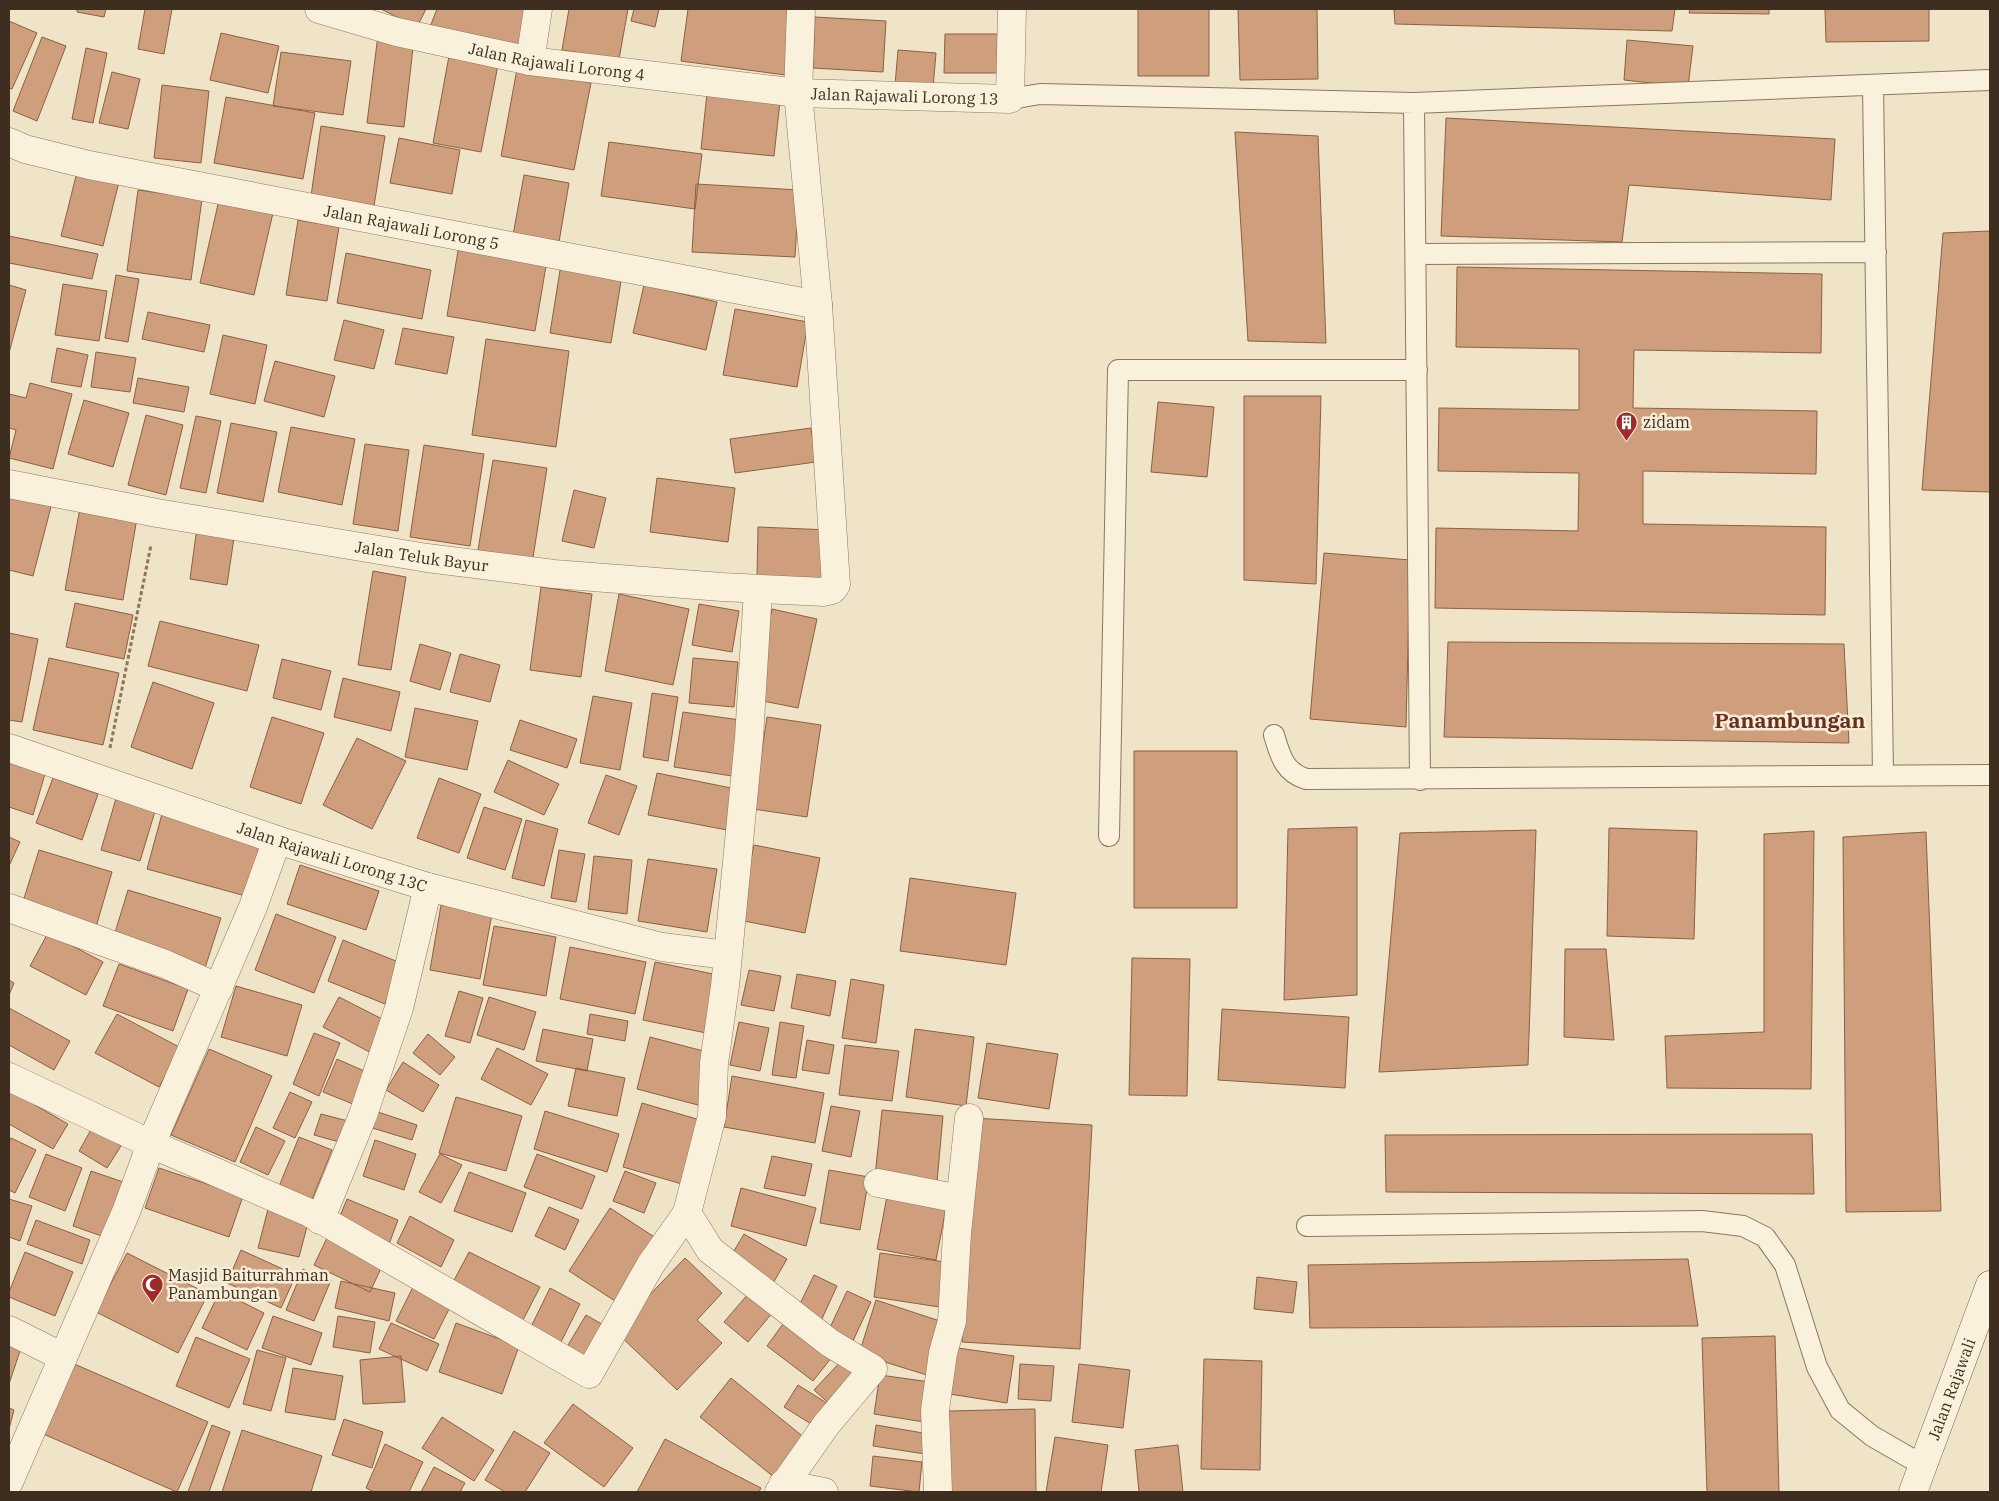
<svg xmlns="http://www.w3.org/2000/svg" width="1999" height="1501" font-family="'IBM Plex Serif',serif">
	<style>
		.building { fill: #cf9f7d; stroke: #8d5f41 }
		.lines { fill: none; stroke-linecap: round; stroke-linejoin: round }
		.lane-casing { stroke: #8d765c; stroke-width: 22 }
		.street-casing { stroke: #8d765c; stroke-width: 29 }
		.secondary-casing { stroke: #6f573f; stroke-width: 29 }
		.path { stroke: #8d765c; stroke-width: 3; stroke-dasharray: 4 2.5; stroke-linecap: butt }
		.lane { stroke: #faf1dc; stroke-width: 20 }
		.street { stroke: #faf1dc; stroke-width: 28 }
		.secondary { stroke: #faf1dc; stroke-width: 28 }
		.labels { text-anchor: middle; stroke-width: 5; stroke-linejoin: round; paint-order: stroke }
		.street-label { font-size: 16px; fill: #3d2e20; stroke: #f7eed8 }
		.poi-label { font-size: 16px; fill: #3d2e20; stroke: #f7eed8; text-anchor: start }
		.district-label { font-size: 21px; font-weight: bold; fill: #6b2e1e; stroke: #f7eed8 }
	</style>
	<rect width="100%" height="100%" fill="#f0e4c8"/>
	<path class="building" d="M77 9H106L104 17 77 12Z
		M145 9H172L164 54 138 49Z
		M381 9H426L417 27Z
		M437 9H527L520 45 430 27Z
		M569 9H628L619 59 562 50Z
		M634 9H659L655 27 631 21Z
		M688 9H793L785 75 681 61Z
		M1138 9H1209V76H1138Z
		M1238 9H1317L1318 79 1240 80Z
		M1394 9H1675L1672 31 1395 24Z
		M1690 9H1769V14L1689 13Z
		M1825 9H1929V41L1826 42Z
		M815 17 886 21 883 72 813 68Z
		M9 21 37 33 12 89 9 88Z
		M221 33 279 46 268 93 210 80Z
		M945 34H998V73H944Z
		M378 35 414 39 404 127 367 123Z
		M42 37 66 46 37 121 13 111Z
		M1627 40 1693 46 1688 87 1624 80Z
		M86 48 107 53 93 123 72 119Z
		M898 50 936 53 933 88 895 85Z
		M281 52 351 61 343 115 273 106Z
		M449 56 498 65 481 152 433 143Z
		M517 69 591 83 574 170 501 156Z
		M112 72 140 79 128 129 99 123Z
		M162 85 209 91 201 163 154 158Z
		M707 93 780 101 774 156 701 149Z
		M226 97 315 113 303 179 214 163Z
		M1446 118 1835 139 1831 200 1629 185 1622 242 1441 236Z
		M321 126 385 136 374 206 311 196Z
		M1235 132 1318 136 1326 343 1248 341Z
		M399 138 460 150 452 194 390 183Z
		M609 142 702 154 695 209 601 196Z
		M77 172 119 182 103 246 61 236Z
		M524 175 569 183 557 254 511 246Z
		M696 184 799 190 795 257 692 252Z
		M138 190 202 199 191 280 127 271Z
		M219 200 273 213 254 295 200 283Z
		M298 220 339 227 327 301 286 295Z
		M1990 231V492L1922 490 1943 233Z
		M9 236 98 254 92 279 9 263Z
		M459 245 547 260 535 331 447 316Z
		M346 253 431 270 422 319 337 303Z
		M561 264 622 275 611 343 550 333Z
		M1457 267 1822 274 1821 353 1634 350 1633 408 1817 411 1816 474 1643 471V524L1826 527 1825 615 1435 608 1436 528 1578 531 1579 473 1438 471 1439 408 1579 410V349L1456 347Z
		M116 275 139 279 128 342 105 338Z
		M63 284 107 291 99 341 55 335Z
		M9 285 26 290 9 353Z
		M644 285 717 302 706 350 633 333Z
		M735 309 808 322 797 387 723 375Z
		M148 312 210 325 204 352 142 339Z
		M344 320 384 330 374 369 334 360Z
		M403 328 454 337 447 374 395 364Z
		M223 335 267 345 255 404 210 394Z
		M486 339 569 351 556 447 472 435Z
		M57 348 88 355 81 387 51 382Z
		M96 352 136 358 130 392 91 387Z
		M275 361 335 376 324 417 264 401Z
		M138 378 189 387 184 412 133 403Z
		M30 383 72 394 53 469 9 458 16 430 9 428V394L26 398Z
		M1244 396H1321L1316 584 1244 580Z
		M84 400 129 413 113 467 68 454Z
		M1158 402 1214 407 1207 477 1151 472Z
		M146 415 183 425 166 495 128 485Z
		M196 416 221 421 206 493 180 488Z
		M231 423 277 432 263 502 217 493Z
		M291 427 355 439 342 505 278 492Z
		M811 428 816 462 735 473 730 439Z
		M365 444 409 450 398 531 353 524Z
		M424 445 484 454 470 546 410 537Z
		M493 460 547 468 532 564 477 556Z
		M657 478 735 488 728 542 650 532Z
		M574 490 606 498 594 548 562 541Z
		M9 492 52 503 33 576 9 570Z
		M80 508 137 518 123 600 65 590Z
		M197 527 235 531 227 585 190 579Z
		M758 527 830 530 829 580 757 577Z
		M1324 553 1410 560 1406 727 1310 719Z
		M373 571 406 577 391 670 358 665Z
		M541 587 592 594 581 677 530 670Z
		M619 594 689 609 673 685 605 671Z
		M75 603 133 615 124 659 66 647Z
		M699 604 739 611 732 652 692 645Z
		M772 609 817 619 798 708 753 699Z
		M160 621 259 645 247 691 148 666Z
		M9 633 38 639 22 722 9 720Z
		M1448 642 1844 644 1849 743 1444 737Z
		M420 644 451 653 440 690 410 681Z
		M460 654 500 665 490 702 450 692Z
		M49 658 119 673 103 745 33 730Z
		M693 658 738 662 734 707 689 703Z
		M282 659 331 671 321 710 273 698Z
		M343 678 400 692 391 731 334 717Z
		M153 682 214 703 192 769 131 747Z
		M652 693 678 697 668 761 643 757Z
		M593 696 632 703 620 770 580 763Z
		M415 708 478 721 467 770 405 757Z
		M683 712 740 720 732 776 674 767Z
		M272 717 324 733 301 804 250 787Z
		M767 717 821 725 807 817 753 809Z
		M520 720 577 739 567 768 510 750Z
		M357 738 406 761 372 829 323 805Z
		M1134 751H1237V908H1134Z
		M508 760 559 784 544 815 494 792Z
		M9 763 45 774 33 815 9 807Z
		M657 773 736 789 727 830 648 815Z
		M606 775 637 786 619 835 588 823Z
		M53 778 98 794 82 840 36 823Z
		M439 778 481 794 459 853 417 838Z
		M117 795 156 808 140 861 101 850Z
		M484 807 522 819 505 870 467 858Z
		M162 814 268 843 253 898 147 869Z
		M526 820 558 829 544 886 512 878Z
		M1357 827V995L1284 1000 1288 829Z
		M1609 828 1697 831 1694 939 1607 936Z
		M1536 830 1528 1065 1379 1072 1400 833Z
		M1814 831 1811 1089 1667 1088 1665 1036 1764 1032V834Z
		M1926 832 1941 1211 1846 1212 1843 837Z
		M9 837 20 842 9 866Z
		M754 845 820 858 805 933 739 920Z
		M39 850 112 872 96 927 22 905Z
		M559 850 585 854 576 902 551 898Z
		M594 856 632 860 627 914 588 909Z
		M648 859 717 869 707 932 638 921Z
		M300 865 379 891 366 930 287 904Z
		M910 878 1016 893 1006 965 900 951Z
		M128 890 221 918 205 968 113 939Z
		M441 905 492 914 480 979 430 970Z
		M276 914 336 937 314 993 255 970Z
		M494 926 556 937 546 996 483 985Z
		M48 933 103 962 86 995 30 966Z
		M343 940 401 963 385 1004 328 981Z
		M570 947 646 962 635 1014 560 999Z
		M1565 949H1606L1614 1040 1564 1037Z
		M1132 958 1190 959 1187 1096 1129 1095Z
		M655 962 723 976 711 1034 643 1020Z
		M119 964 188 989 173 1031 103 1006Z
		M749 970 781 976 774 1011 741 1005Z
		M797 974 836 981 830 1016 791 1008Z
		M851 979 884 985 876 1043 842 1038Z
		M9 980 14 983 9 995Z
		M236 986 302 1005 287 1056 221 1037Z
		M459 991 483 998 470 1043 445 1036Z
		M339 997 390 1023 373 1054 323 1027Z
		M489 997 536 1012 524 1050 477 1035Z
		M9 1008 70 1041 54 1070 9 1045Z
		M1222 1009 1349 1017 1345 1088 1218 1080Z
		M117 1014 181 1048 159 1087 95 1053Z
		M590 1014 628 1021 625 1041 587 1034Z
		M739 1022 769 1028 760 1071 730 1065Z
		M780 1022 804 1026 796 1078 772 1075Z
		M543 1029 593 1039 587 1071 536 1061Z
		M915 1029 974 1037 966 1106 906 1097Z
		M314 1033 340 1043 319 1096 293 1084Z
		M428 1034 455 1057 440 1075 413 1053Z
		M650 1037 711 1053 698 1105 637 1089Z
		M807 1040 834 1045 829 1074 802 1070Z
		M987 1043 1058 1054 1049 1109 978 1098Z
		M845 1045 899 1051 892 1101 839 1095Z
		M497 1048 548 1074 531 1105 481 1079Z
		M209 1049 272 1076 235 1162 171 1135Z
		M337 1059 371 1074 358 1106 323 1092Z
		M403 1062 439 1085 423 1112 386 1090Z
		M576 1068 625 1078 617 1116 568 1106Z
		M732 1076 824 1093 815 1143 724 1127Z
		M9 1090 68 1124 53 1149 9 1124Z
		M290 1092 312 1102 295 1138 273 1128Z
		M456 1097 522 1116 506 1171 439 1153Z
		M642 1103 700 1120 682 1184 623 1167Z
		M831 1106 860 1111 851 1157 822 1151Z
		M882 1110 943 1116 937 1182 875 1176Z
		M375 1111 417 1125 412 1140 369 1127Z
		M545 1111 619 1134 607 1172 534 1149Z
		M321 1114 348 1121 343 1143 314 1135Z
		M974 1118 1092 1125 1080 1349 962 1342Z
		M256 1127 285 1141 268 1175 240 1162Z
		M92 1128 121 1146 107 1168 79 1151Z
		M1812 1134 1814 1194 1386 1192 1385 1135Z
		M299 1137 332 1150 311 1202 278 1189Z
		M11 1138 36 1150 15 1193 9 1190V1142Z
		M375 1140 416 1154 404 1190 363 1176Z
		M46 1154 82 1168 65 1211 29 1197Z
		M440 1154 462 1165 441 1203 419 1192Z
		M537 1154 595 1176 582 1209 524 1187Z
		M772 1156 812 1164 805 1196 764 1188Z
		M159 1168 243 1196 229 1237 145 1208Z
		M829 1170 869 1177 860 1230 820 1223Z
		M91 1171 132 1185 113 1240 73 1226Z
		M625 1171 656 1183 644 1213 613 1201Z
		M469 1172 526 1193 512 1232 454 1211Z
		M741 1188 816 1208 806 1246 731 1226Z
		M888 1191 947 1203 936 1260 877 1249Z
		M9 1199 32 1206 20 1241 9 1237Z
		M347 1199 398 1220 388 1247 336 1226Z
		M549 1207 579 1220 565 1250 535 1236Z
		M610 1208 659 1240 618 1303 569 1271Z
		M268 1209 309 1219 299 1257 258 1248Z
		M410 1216 454 1240 441 1267 397 1243Z
		M36 1220 90 1240 82 1264 27 1244Z
		M744 1234 787 1259 772 1285 728 1261Z
		M327 1238 383 1264 370 1292 314 1265Z
		M241 1250 296 1275 281 1308 227 1283Z
		M25 1252 73 1272 55 1316 9 1297V1292Z
		M469 1252 540 1287 523 1320 452 1284Z
		M127 1253 208 1294 178 1353 96 1312Z
		M880 1253 953 1263 946 1308 874 1297Z
		M685 1258 722 1293 697 1320 722 1343 677 1390 615 1331Z
		M1688 1259 1698 1326 1310 1328 1308 1265Z
		M303 1269 331 1280 314 1321 286 1310Z
		M814 1275 837 1286 821 1321 797 1310Z
		M1257 1277 1297 1282 1293 1313 1254 1309Z
		M341 1281 395 1293 389 1321 335 1308Z
		M414 1285 452 1303 434 1339 396 1321Z
		M755 1286 778 1306 748 1342 724 1322Z
		M550 1288 580 1304 557 1350 527 1335Z
		M220 1291 264 1313 247 1350 202 1328Z
		M847 1291 871 1302 852 1343 828 1332Z
		M876 1300 946 1323 930 1376 859 1354Z
		M586 1315 607 1327 586 1363 565 1350Z
		M273 1316 322 1333 311 1365 262 1348Z
		M338 1316 375 1322 370 1353 333 1347Z
		M788 1317 836 1352 813 1381 767 1346Z
		M391 1323 439 1344 427 1371 379 1349Z
		M456 1323 519 1346 502 1394 439 1372Z
		M1775 1336 1779 1492H1707L1702 1338Z
		M196 1337 250 1359 229 1408 176 1386Z
		M9 1344 21 1348 9 1384Z
		M951 1347 1014 1356 1007 1403 943 1393Z
		M257 1350 286 1358 271 1411 243 1404Z
		M401 1356 405 1402 363 1404 360 1360Z
		M843 1359 861 1375 833 1407 814 1390Z
		M1204 1359 1262 1361 1260 1470 1201 1469Z
		M72 1363 208 1422 177 1492 41 1433Z
		M1020 1364 1054 1366 1051 1401 1018 1399Z
		M1079 1364 1130 1370 1123 1428 1072 1422Z
		M293 1368 343 1376 335 1420 285 1412Z
		M880 1375 930 1382 924 1422 874 1414Z
		M731 1378 806 1439 775 1478 700 1417Z
		M798 1385 833 1407 819 1429 784 1407Z
		M573 1404 633 1448 604 1487 544 1443Z
		M9 1408 14 1410 9 1429Z
		M1035 1409 1036 1492H951L949 1411Z
		M442 1417 494 1450 474 1481 422 1448Z
		M344 1419 383 1432 372 1468 332 1455Z
		M212 1425 230 1432 209 1492H188Z
		M876 1425 929 1434 925 1454 873 1446Z
		M242 1430 322 1456 311 1492H222Z
		M514 1431 550 1453 525 1492H505L485 1480Z
		M1055 1437 1108 1445 1101 1492H1046Z
		M665 1439 761 1488 759 1492H637Z
		M385 1444 423 1462 409 1492H374L366 1488Z
		M1178 1445 1183 1492H1139L1135 1450Z
		M873 1456 922 1462 919 1492 870 1486Z
		M434 1467 465 1483 460 1492H421Z"/>
	<g class="lines">
		<defs>
			<path id="lane" d="M1873 86 1883 774
				M1010 99 1040 94 1414 103 1990 80
				M1414 103 1420 780
				M1416 254 1876 252
				M1274 735C1280 755 1284 772 1306 779L1990 775
				M1109 836 1118 370H1417
				M1307 1226 1702 1221 1743 1226 1765 1237 1785 1265 1817 1367 1840 1410 1872 1436 1924 1466"/>
			<g id="street">
				<path id="s1" d="M319 9 397 32 530 61 798 93 1010 99 1012 9"/>
				<path d="M530 61 538 9"/>
				<path id="s2" d="M9 142 25 149 89 165 818 305"/>
				<path id="s3" d="M9 484 157 513 427 558 554 574 722 587 824 592 832 590 836 585 818 305 798 93 801 9"/>
				<path id="s4" d="M9 748 277 840 428 887 662 947 727 955"/>
				<path d="M9 908 165 964 219 988"/>
				<path d="M9 1077 151 1144 310 1213 589 1374 651 1264 687 1213 712 1116 714 1063 725 986 749 738 758 590"/>
				<path d="M878 1183 960 1199"/>
				<path d="M687 1213 710 1250 830 1343 873 1369 826 1425 779 1492"/>
				<path d="M320 1220 363 1115 399 1008 428 887"/>
				<path d="M9 1330 63 1357"/>
				<path d="M9 1482 126 1212 151 1144 253 907 277 840"/>
				<path d="M783 1484 824 1492"/>
				<path d="M938 1492 935 1410 943 1353 952 1321 957 1233 969 1118"/>
			</g>
			<g id="secondary">
				<path id="s5" d="M1913 1492 1990 1285"/>
			</g>
		</defs>
		<use href="#lane" class="lane-casing"/>
		<use href="#street" class="street-casing"/>
		<use href="#secondary" class="secondary-casing"/>
		<path class="path" d="M110 748 151 545"/>
		<use href="#lane" class="lane"/>
		<use href="#street" class="street"/>
		<use href="#secondary" class="secondary"/>
	</g>
	<defs>
		<symbol id="building-pin" viewBox="-11 -11 22 30"><path d="M0 17L-7.5 6A9.5 9.5 0 1 1 7.5 6Z" fill="#9e2a2b" stroke="#f7eed8"/><path d="M-4-6H4V6H1V3H-1V6H-4ZM-2.5-4.3h1.7v1.8h-1.7ZM.8-4.3h1.7v1.8H.8ZM-2.5-1h1.7V.8h-1.7ZM.8-1h1.7V.8H.8Z" fill="#fff"/></symbol>
		<symbol id="mosque-pin" viewBox="-11 -11 22 30"><path d="M0 17L-7.5 6A9.5 9.5 0 1 1 7.5 6Z" fill="#9e2a2b" stroke="#f7eed8"/><path d="M3.5-4.9A6 6 0 1 0 3.5 4.9A5 5 0 1 1 3.5-4.9Z" fill="#fff"/></symbol>
	</defs>
	<g fill-rule="evenodd">
		<use href="#building-pin" x="1614" y="410" width="25" height="34"/>
		<use href="#mosque-pin" x="140" y="1272" width="25" height="34"/>
	</g>
	<g class="labels">
		<g class="street-label">
			<text dy="6" stroke="none"><textPath href="#s1" startOffset="244">Jalan Rajawali Lorong 4</textPath></text>
			<text dy="6" stroke="none"><textPath href="#s1" startOffset="594">Jalan Rajawali Lorong 13</textPath></text>
			<text dy="6" stroke="none"><textPath href="#s2" startOffset="412">Jalan Rajawali Lorong 5</textPath></text>
			<text dy="6" stroke="none"><textPath href="#s3" startOffset="419">Jalan Teluk Bayur</textPath></text>
			<text dy="6" stroke="none"><textPath href="#s4" startOffset="341">Jalan Rajawali Lorong 13C</textPath></text>
			<text dy="6" stroke="none"><textPath href="#s5" startOffset="110">Jalan Rajawali</textPath></text>
		</g>
		<g class="poi-label">
			<text x="1643" y="428">zidam</text>
			<text x="168" y="1281">Masjid Baiturrahman<tspan x="168" dy="18">Panambungan</tspan></text>
		</g>
		<g class="district-label">
			<text x="1790" y="728">Panambungan</text>
		</g>
	</g>
	<rect width="1999" height="1501" fill="none" stroke="#3d2e20" stroke-width="20"/>
</svg>
